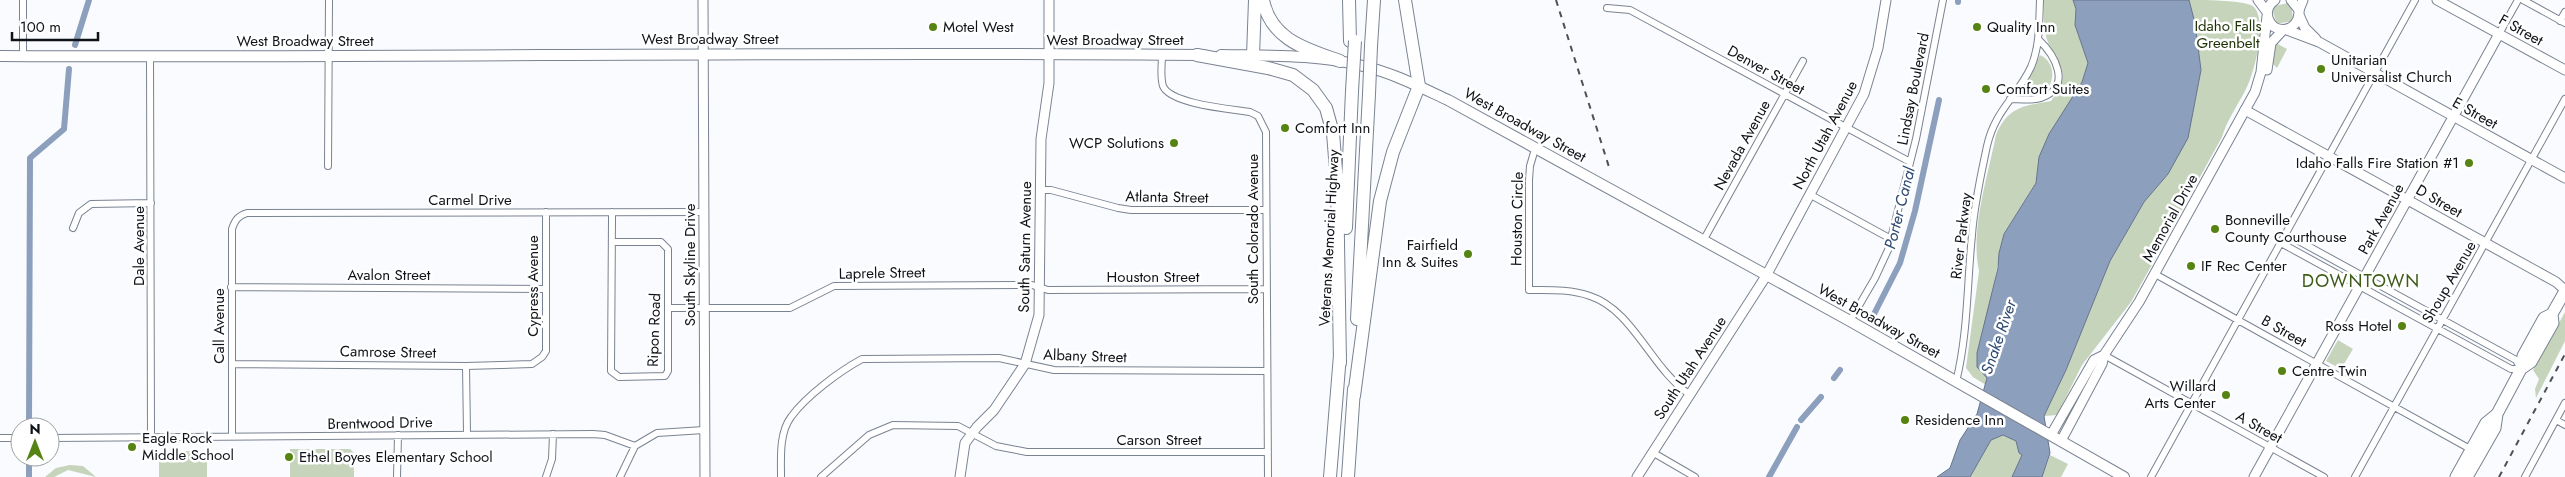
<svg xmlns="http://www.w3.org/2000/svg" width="2565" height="477" font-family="Jost,sans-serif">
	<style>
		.green { fill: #c6d4bb }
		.water { fill: #8c9fbd; stroke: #66758c }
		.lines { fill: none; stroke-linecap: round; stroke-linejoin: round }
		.canal { stroke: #8c9fbd; stroke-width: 6 }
		.minor-casing { stroke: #7a8391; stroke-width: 8 }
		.tertiary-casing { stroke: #7a8391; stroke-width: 11 }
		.secondary-casing { stroke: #7a8391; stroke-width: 11 }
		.primary-casing { stroke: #7a8391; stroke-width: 12 }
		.trunk-casing { stroke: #7a8391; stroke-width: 13 }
		.motorway-casing { stroke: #7a8391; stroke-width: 14 }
		.minor { stroke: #fff; stroke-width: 6 }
		.tertiary { stroke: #fff; stroke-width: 9 }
		.secondary { stroke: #fff; stroke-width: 9 }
		.primary { stroke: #fff; stroke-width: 10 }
		.trunk { stroke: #fff; stroke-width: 11 }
		.motorway { stroke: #fff; stroke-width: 12 }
		.rail { stroke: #4d5055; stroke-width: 2; stroke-dasharray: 6 6; stroke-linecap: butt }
		.motorway-bridge-casing { stroke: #7a8391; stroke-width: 14; stroke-linecap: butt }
		.motorway-bridge { stroke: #fff; stroke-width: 12 }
		.poi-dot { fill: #558413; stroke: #fff; stroke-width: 2 }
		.labels { text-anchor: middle; stroke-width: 5; stroke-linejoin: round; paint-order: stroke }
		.park-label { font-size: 15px; fill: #1b3000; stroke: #fff }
		.poi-label { font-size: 15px; fill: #0f1318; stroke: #fff; text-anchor: start }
		.street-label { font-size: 15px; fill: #0f1318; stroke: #fff }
		.water-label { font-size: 16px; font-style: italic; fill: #2e4973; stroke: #fff }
		.quarter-label { font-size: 18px; letter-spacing: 1px; fill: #3e5c1a; stroke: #fff }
	</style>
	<rect width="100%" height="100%" fill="#f9fbff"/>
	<path class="green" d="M2044 0H2073L2076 9 2075 25 2088 63 2082 82 2039 157 2036 183 2004 234 1977 367 1987 378 1986 385 1973 377 1966 368 1979 271C1970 230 1988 176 1996 135 2008 107 2023 106 2051 101 2076 67 2054 66 2046 36 2043 25 2044 11 2044 0Z
		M2189 0C2208 0 2234 0 2251 5 2270 15 2254 74 2246 89 2238 105 2227 120 2222 137L2173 226 2165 235 2154 261 2131 302 2082 365 2057 415 2044 416 2066 370 2110 261 2144 202 2168 174 2195 102 2201 70 2195 23Z
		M2288 3 2291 5 2293 18 2292 21 2277 24 2272 9 2274 6Z
		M2276 43 2287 49 2277 68 2271 62 2272 48Z
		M2040 55C2056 62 2056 84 2042 94H2022V90Z
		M2565 312V341L2536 398 2535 389 2539 379 2533 370Z
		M2338 340 2353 349 2341 369 2326 361Z
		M2003 435 2016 441 2019 453 2022 455 2012 477H1970L1991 439Z
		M290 449H350L354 453V477H290Z
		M159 451H207V477H159Z
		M2050 455 2068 464 2061 477H2042Z
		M70 465 83 466 96 477 68 470 54 477H45L56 468Z"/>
	<path class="water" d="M2073 0H2189L2195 23 2201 70 2188 138 2168 174 2144 202 2110 261 2066 370 2044 416 2050 453 2042 477H2012L2022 455 2019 453 2016 441 2003 435 1991 440 1970 477H1937L1950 468 1960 440 1977 414 1987 378 1977 367V353L1998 268 1999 253 2004 234 2036 183 2039 157 2049 134 2082 82 2088 63 2075 25 2076 9Z"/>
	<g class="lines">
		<path class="canal" d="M1958 2V0
			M75 45 89 0
			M1872 318 1900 263 1915 211 1939 100
			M1834 378 1840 370
			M1801 420 1821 397
			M29 427 30 158 64 129 69 69
			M29 477V457
			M1769 477 1797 427"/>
		<defs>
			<path id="minor" d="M2523 0 2565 23
				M1607 8 1630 10 1910 162
				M2560 21 2565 12
				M2499 34 2518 0
				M150 55 151 436
				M1162 55C1162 64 1160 77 1163 86 1170 104 1231 109 1250 112L1258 116 1266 132 1268 477
				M23 56V0
				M2010 99C2019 99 2033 101 2041 98 2073 87 2055 55 2038 39
				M1535 149 1530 166 1529 180V290C1550 290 1570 289 1590 296 1633 310 1651 368 1689 394
				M328 166 329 0
				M1041 190H1051L1118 208 1131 210H1266
				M1809 194 1891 239
				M73 228 79 213 91 204 151 203
				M1703 241 1803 61
				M612 242H661L668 249V371L665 376 619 377 611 371 612 219V212
				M2281 243 2511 369H2521L2516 360 2286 234
				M2155 274 2472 450
				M231 287 546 289
				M668 308H790L834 286 1032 285 1048 290 1266 289
				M1850 321 1875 278 1888 250 1916 139 1943 0
				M2104 355 2324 477
				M232 364 466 366 532 364 542 357 546 351V212
				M466 366 467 433
				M1956 382C1968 334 1967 284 1972 235 1974 205 1981 175 1987 146 1995 110 2017 97 2031 67 2040 46 2039 23 2040 0
				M2556 420 2565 425
				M232 436V229C235 220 238 216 247 213L703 212
				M0 438H20
				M50 438 593 434 605 435 635 446 657 433 704 430
				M1652 452 1695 477
				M397 477 398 435
				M546 477 552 459 553 434
				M620 477 635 446
				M781 477C781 458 779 433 791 417 806 396 840 371 862 359L999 358 1054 370 1266 371
				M821 477 869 435 893 425 958 426 996 446 1027 452H1268
				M2151 477 2415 0
				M2355 477 2565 99
				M2525 477 2565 403"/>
			<path id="tertiary" d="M2437 0 2565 70
				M2299 10 2303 0
				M2299 15 2305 28 2316 39
				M2287 30 2319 42 2565 178
				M2245 110 2556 282 2565 290
				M1766 276 1864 94 1878 48 1886 0
				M960 477 965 443 977 427 994 410 1025 364 1039 315 1041 139 1049 83V0
				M2254 477 2499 34"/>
			<path id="secondary" d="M703 0 705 477
				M2258 0 2267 12
				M2275 0C2265 7 2265 18 2274 27 2287 34 2300 25 2299 10L2291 0
				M2267 70 2271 43 2283 30
				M2051 435 2094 360 2104 355
				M2061 441 2102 364 2104 355 2139 302 2255 92 2261 72 2267 16
				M1637 477 1766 276"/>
			<path id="primary" d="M1221 55C1268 56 1317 54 1363 66 1393 73 1420 87 1448 100L1850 321 2124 477
				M0 56C401 58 803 51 1204 55"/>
			<path id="trunk" d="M2521 369 2531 362 2553 323 2552 314 2565 291
				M2456 477 2486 423 2497 414 2521 369 2523 356 2544 318 2552 314
				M2467 477 2495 428 2497 414"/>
			<path id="motorway" d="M1263 0C1271 40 1306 49 1340 61
				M1349 0 1350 41
				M1371 46 1374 0
				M1197 55 1268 68 1293 75 1313 90 1326 108 1333 133 1337 183 1340 363
				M1253 56 1255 0
				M1346 228 1352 91
				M1357 319 1369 94
				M1354 396 1380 201 1393 152 1419 86 1405 0
				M1330 477 1340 355
				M1348 477 1354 389"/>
		</defs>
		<use href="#minor" class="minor-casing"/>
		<use href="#tertiary" class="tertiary-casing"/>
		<use href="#secondary" class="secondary-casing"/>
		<use href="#primary" class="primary-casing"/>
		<use href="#trunk" class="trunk-casing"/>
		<use href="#motorway" class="motorway-casing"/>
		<use href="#minor" class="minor"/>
		<use href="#tertiary" class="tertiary"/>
		<use href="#secondary" class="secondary"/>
		<use href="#primary" class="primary"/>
		<use href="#trunk" class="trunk"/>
		<use href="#motorway" class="motorway"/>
		<path class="rail" d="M1556 0 1609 167
			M2499 477 2565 354"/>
		<defs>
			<path id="motorway-bridge" d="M1352 91 1355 41
				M1369 94 1371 46"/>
		</defs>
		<use href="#motorway-bridge" class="motorway-bridge-casing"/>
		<use href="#motorway-bridge" class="motorway-bridge"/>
	</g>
	<g class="poi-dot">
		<circle cx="933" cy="27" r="5"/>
		<circle cx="1977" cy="27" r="5"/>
		<circle cx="2321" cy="69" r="5"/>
		<circle cx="1986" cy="89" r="5"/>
		<circle cx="1285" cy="128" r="5"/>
		<circle cx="1174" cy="143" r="5"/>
		<circle cx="2469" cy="163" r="5"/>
		<circle cx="2215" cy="229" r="5"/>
		<circle cx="1468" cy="254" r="5"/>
		<circle cx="2191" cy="266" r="5"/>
		<circle cx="2402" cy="326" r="5"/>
		<circle cx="2282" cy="371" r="5"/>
		<circle cx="2226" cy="395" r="5"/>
		<circle cx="1905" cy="420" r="5"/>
		<circle cx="132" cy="447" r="5"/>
		<circle cx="289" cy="457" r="5"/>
	</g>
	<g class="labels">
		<g class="park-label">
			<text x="2228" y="31">Idaho Falls<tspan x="2228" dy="17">Greenbelt</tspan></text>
		</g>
		<g class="poi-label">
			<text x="943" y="32">Motel West</text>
			<text x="1987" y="32">Quality Inn</text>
			<text x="2331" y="65">Unitarian<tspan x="2331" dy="17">Universalist Church</tspan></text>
			<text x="1996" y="94">Comfort Suites</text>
			<text x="1295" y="133">Comfort Inn</text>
			<text x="1164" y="148" text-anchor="end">WCP Solutions</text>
			<text x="2459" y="168" text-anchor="end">Idaho Falls Fire Station #1</text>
			<text x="2225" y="225">Bonneville<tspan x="2225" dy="17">County Courthouse</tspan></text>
			<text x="1458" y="250" text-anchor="end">Fairfield<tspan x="1458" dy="17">Inn &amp; Suites</tspan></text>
			<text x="2201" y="271">IF Rec Center</text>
			<text x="2392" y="331" text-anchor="end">Ross Hotel</text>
			<text x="2292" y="376">Centre Twin</text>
			<text x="2216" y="391" text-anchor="end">Willard<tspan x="2216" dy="17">Arts Center</tspan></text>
			<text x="1915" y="425">Residence Inn</text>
			<text x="142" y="443">Eagle Rock<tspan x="142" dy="17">Middle School</tspan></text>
			<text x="299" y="462">Ethel Boyes Elementary School</text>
		</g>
		<g class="street-label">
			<text transform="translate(2521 30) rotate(29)" y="5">F Street</text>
			<text x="710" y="44">West Broadway Street</text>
			<text x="1115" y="45">West Broadway Street</text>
			<text x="305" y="46">West Broadway Street</text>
			<text transform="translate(1766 70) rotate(29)" y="5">Denver Street</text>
			<text transform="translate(1913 89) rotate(-79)" y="5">Lindsay Boulevard</text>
			<text transform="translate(2475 113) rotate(29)" y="5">E Street</text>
			<text transform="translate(1525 125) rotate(29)" y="5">West Broadway Street</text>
			<text transform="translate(1825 135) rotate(-62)" y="5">North Utah Avenue</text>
			<text transform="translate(1742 145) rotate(-61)" y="5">Nevada Avenue</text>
			<text transform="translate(1167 197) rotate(1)" y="5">Atlanta Street</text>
			<text x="470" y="205">Carmel Drive</text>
			<text transform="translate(2439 201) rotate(30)" y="5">D Street</text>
			<text transform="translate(2170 218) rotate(-61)" y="5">Memorial Drive</text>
			<text transform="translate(1517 219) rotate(-89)" y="5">Houston Circle</text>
			<text transform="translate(2381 219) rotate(-61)" y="5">Park Avenue</text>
			<text transform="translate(1253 229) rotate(-90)" y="5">South Colorado Avenue</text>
			<text transform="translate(1961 236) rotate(-83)" y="5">River Parkway</text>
			<text transform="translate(1329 238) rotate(-87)" y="5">Veterans Memorial Highway</text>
			<text transform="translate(139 246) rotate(-90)" y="5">Dale Avenue</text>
			<text transform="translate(1025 247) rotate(-89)" y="5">South Saturn Avenue</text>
			<text transform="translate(690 265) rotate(-90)" y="5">South Skyline Drive</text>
			<text transform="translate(882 273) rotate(-1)" y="5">Laprele Street</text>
			<text x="389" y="280">Avalon Street</text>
			<text x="1153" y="282">Houston Street</text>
			<text transform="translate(2449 282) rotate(-60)" y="5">Shoup Avenue</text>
			<text transform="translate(533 286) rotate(-90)" y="5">Cypress Avenue</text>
			<text transform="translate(1879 321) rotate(29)" y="5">West Broadway Street</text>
			<text transform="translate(219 326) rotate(-90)" y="5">Call Avenue</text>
			<text transform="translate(654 330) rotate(-88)" y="5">Ripon Road</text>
			<text transform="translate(2284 331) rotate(29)" y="5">B Street</text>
			<text transform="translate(388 352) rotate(1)" y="5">Camrose Street</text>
			<text transform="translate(1085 356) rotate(2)" y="5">Albany Street</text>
			<text transform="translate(1690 368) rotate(-57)" y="5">South Utah Avenue</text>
			<text transform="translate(380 423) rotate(-1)" y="5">Brentwood Drive</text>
			<text transform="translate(2259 427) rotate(29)" y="5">A Street</text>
			<text x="1159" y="445">Carson Street</text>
		</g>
		<g class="water-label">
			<text transform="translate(1899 208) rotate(-76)" y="6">Porter Canal</text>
			<text transform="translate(1998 337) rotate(-71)" y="6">Snake River</text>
		</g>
		<g class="quarter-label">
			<text x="2361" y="287">DOWNTOWN</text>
		</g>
	</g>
	<g transform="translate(35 442)"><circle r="24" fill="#ffffff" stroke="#9fa1a3"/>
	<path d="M0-4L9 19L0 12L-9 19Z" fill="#558413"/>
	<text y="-8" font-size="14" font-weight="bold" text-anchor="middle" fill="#0f1318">N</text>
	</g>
	<path d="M12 32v8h86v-8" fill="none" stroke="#0f1318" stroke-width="2.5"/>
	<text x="20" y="32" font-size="15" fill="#0f1318" stroke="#ffffff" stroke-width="4" paint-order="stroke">100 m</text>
</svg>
